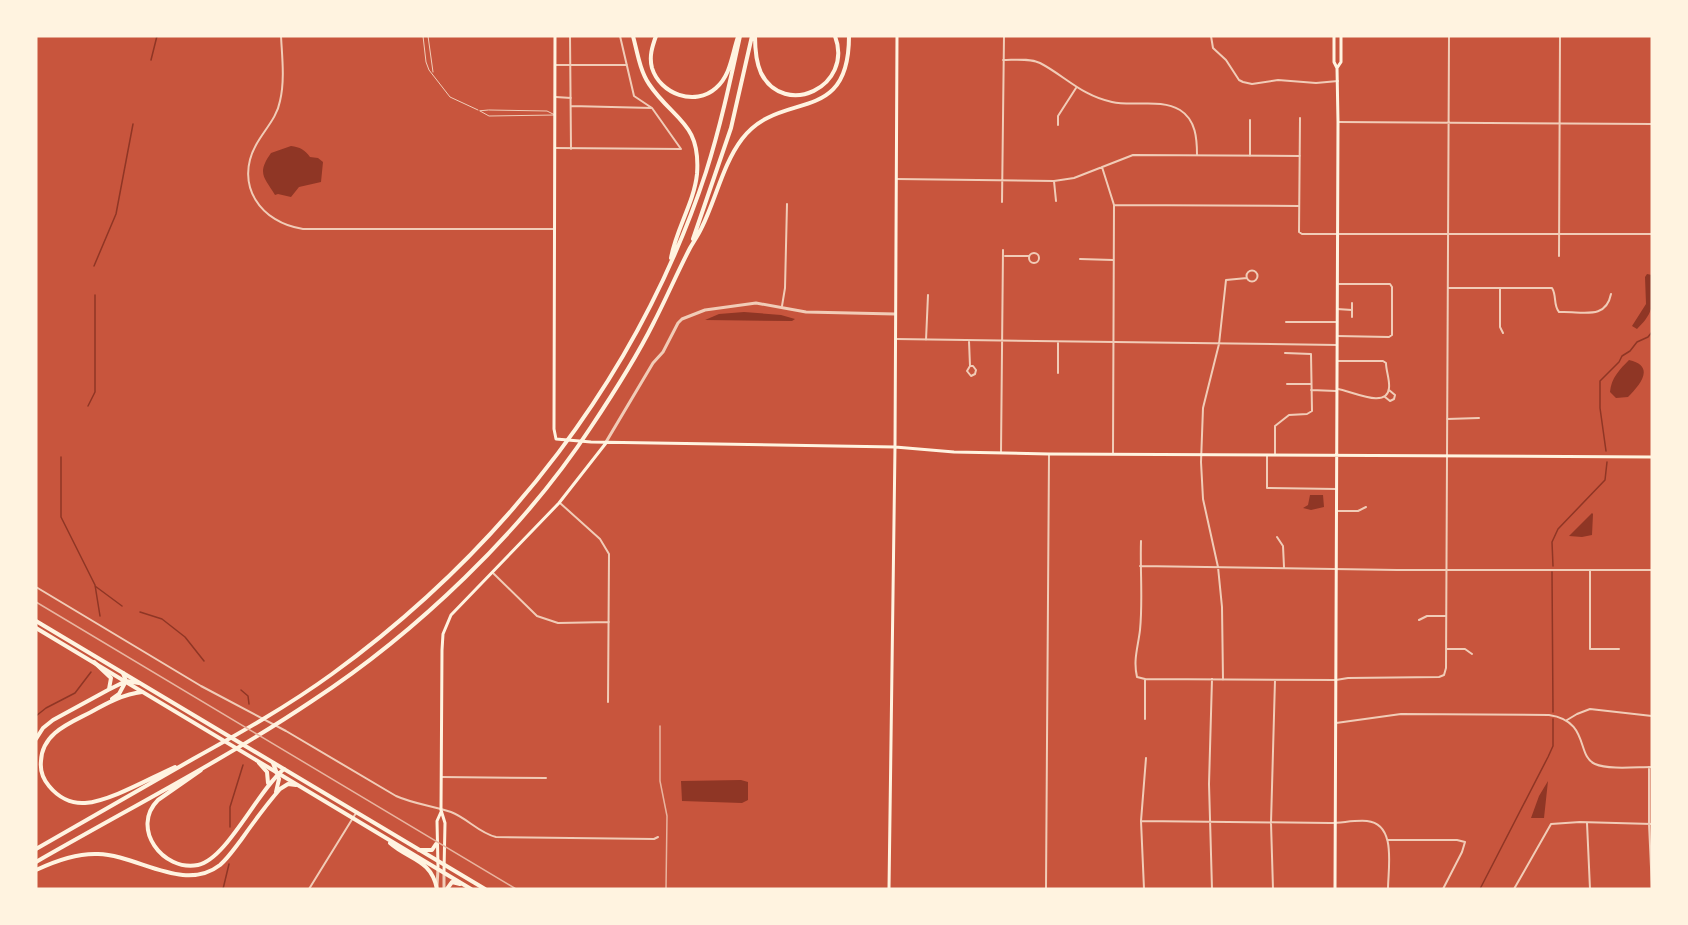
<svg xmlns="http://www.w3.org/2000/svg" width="1688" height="925" font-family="Lora,serif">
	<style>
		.water { fill: #8f3625 }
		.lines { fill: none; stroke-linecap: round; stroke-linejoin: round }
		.stream { stroke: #8f3625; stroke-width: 1.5 }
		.service { stroke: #f1ccb7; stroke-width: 1 }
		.minor { stroke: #f1ccb7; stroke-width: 2 }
		.tertiary { stroke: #f1ccb7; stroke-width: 3 }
		.secondary { stroke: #fff3e0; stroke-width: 3 }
		.primary { stroke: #fff3e0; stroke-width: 4 }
		.motorway { stroke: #fff3e0; stroke-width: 4 }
		.rail { stroke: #e9b49f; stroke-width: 1.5 }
	</style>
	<rect width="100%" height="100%" fill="#c8553d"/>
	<path class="water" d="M291 146C300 147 305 150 310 157L318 158 323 162 321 182 299 187 291 197 278 194 275 195C265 178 256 174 271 153Z
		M1647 274 1652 275C1652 301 1657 310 1637 329L1632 326 1646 304 1645 277Z
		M744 312 781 315 795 319 792 321 705 320 719 314Z
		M1629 360C1656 366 1640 385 1628 397L1616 398 1610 392C1611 378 1620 369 1629 360Z
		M1310 495H1323L1324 507 1311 510 1303 508 1308 505Z
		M1592 513 1593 514 1592 535 1582 537 1569 536Z
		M741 780 748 782V800L742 803 682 801 681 781Z
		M1548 781 1544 818H1531L1539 796Z"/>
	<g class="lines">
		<path class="stream" d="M151 60 157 36
			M94 266 116 214 133 124
			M88 406 95 392V295
			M1606 451 1600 408V381L1619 362 1622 356 1630 351 1637 342 1648 337 1652 332
			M61 457V517L95 585 100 616
			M1553 566 1552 542 1558 529 1605 480 1607 462
			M1552 572 1553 712
			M95 586 122 606
			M140 612 162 619 185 637 204 661
			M241 690 248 696 249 704
			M36 716 46 708 75 693 91 672
			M230 827V807L243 765
			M223 889 229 864
			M1480 889 1548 757 1553 746V719"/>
		<path class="service" d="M423 36 426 62 429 70 450 97 478 110
			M428 36 433 72
			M489 110 547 111 555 115 489 116 480 111Z"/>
		<path class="minor" d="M281 36C282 56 285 80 280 101 277 118 264 130 256 145 234 185 261 223 303 229H554
			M570 36 571 149
			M620 36 634 96 652 108
			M1211 36 1213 48 1226 60 1239 80 1243 82 1252 84 1278 80 1316 83 1338 81
			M1003 60C1015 60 1029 58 1040 63 1065 76 1082 96 1112 102 1134 107 1160 98 1180 110 1196 120 1197 139 1197 155
			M555 65H627
			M556 97 571 98
			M571 106 652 108 681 149
			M1300 118 1299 232 1302 234H1652
			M1338 122 1652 124
			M1058 125V116L1076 88
			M555 148 681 149
			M1250 156V120
			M1102 167 1114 205 1113 454
			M896 179 1054 181 1074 178 1133 155 1300 156
			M1054 181 1056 201
			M1002 202 1004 36
			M1114 205 1299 206
			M1029 258a5 5 0 1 1 10 0a5 5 0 1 1-10 0Z
			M1005 256H1029
			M1559 256 1560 36
			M1080 259 1113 260
			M1246.5 276a5.5 5.5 0 1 1 11 0a5.5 5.5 0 1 1-11 0Z
			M1448 288H1552C1557 296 1553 305 1559 312H1564C1585 312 1606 319 1611 294
			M1500 288V327L1503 333
			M1352 303V310
			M782 306 785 288 787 204
			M1337 309 1352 310V317
			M1286 322H1337
			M1337 336 1389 337 1392 335V287L1390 284H1339
			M896 339 1337 345
			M926 340 928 295
			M969 341 970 366 967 371 971 376 975 374 976 370 973 366H970
			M1058 373V343
			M1287 384H1311
			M1337 389C1350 390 1387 410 1389 388 1390 380 1386 371 1386 363L1383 361H1337
			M1311 390 1336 391
			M1385 397 1390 401 1394 399 1395 395 1389 390
			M1447 419 1479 418
			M1001 453 1003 250
			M1275 454V426L1289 415 1307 414 1312 411 1311 354 1285 353
			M1267 455V488L1336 489
			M560 503 600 539 609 554 608 702
			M1337 511H1358L1366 507
			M1277 537 1283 546 1284 567
			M1141 541C1140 570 1143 601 1140 630 1138 647 1133 660 1137 677L1145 679V719
			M1140 566 1397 570H1652
			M1590 570V649H1619
			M493 573 537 616 558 623 609 622
			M36 587 201 686 286 731 396 796C414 804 433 806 451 812 467 818 479 833 496 837L654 839 658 837
			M1419 620 1427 616H1445
			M1446 649H1465L1472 654
			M1145 679 1336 680 1348 678 1439 677 1444 675 1446 668 1449 36
			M1212 679 1209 784 1212 889
			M1223 680 1222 607 1218 567 1203 499 1201 462 1203 408 1219 344 1226 280 1247 278
			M1567 720 1577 714 1590 709 1652 716
			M1336 723 1401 714 1549 715C1590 721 1576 756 1595 764 1609 770 1636 767 1652 767
			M1649 767V824L1652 889
			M441 777 546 778
			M1141 821 1330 823C1342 823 1354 820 1367 821 1397 824 1388 868 1388 889
			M1587 823 1590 889
			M1388 840H1457L1465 842 1462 852 1443 889
			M1046 888 1049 454
			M309 889 356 813
			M1144 889 1141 821 1146 758
			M1273 889 1271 823 1275 680
			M1514 889 1551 824 1580 822 1652 824"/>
		<path class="tertiary" d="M606 442 653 363 663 352 678 323 682 319 705 310 756 303 806 312 895 314
			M444 873V889
			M437 886 438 869"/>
		<path class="secondary" d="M555 36 554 429 556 439 591 442 895 447 954 452 1049 454 1652 457
			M1334 36V62L1337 68 1338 122 1335 889
			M1337 68 1341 62V36
			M438 867 437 821 441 812
			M444 871 445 823 441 810 442 650 443 634 451 615 559 503 606 443
			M889 889 895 447 897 36"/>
		<path class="primary" d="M36 621 485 889
			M36 628 471 889
			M390 843C409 860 431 859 437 889
			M419 850H432L436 844
			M447 889 452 882 460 884"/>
		<path class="motorway" d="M633 36C637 51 640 71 649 84 673 120 701 122 697 174 694 203 676 229 671 258
			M656 36C652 47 649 57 652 68 660 94 695 107 716 88 731 75 732 54 738 37
			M755 36C755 48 756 62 761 73 784 119 854 87 835 36
			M693 239 731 128 752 36
			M94 662 111 678 109 689
			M142 692C124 694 107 703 91 712 70 723 42 733 41 761 40 770 43 779 49 786 58 797 71 804 85 803 111 801 150 778 175 767
			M112 699 119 694 126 681 123 673
			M36 739 43 728 53 720 108 690 126 681 139 683
			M259 763 267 772 268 783
			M273 763 279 779 276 792
			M201 770 158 800C130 828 163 872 198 865 227 859 258 790 284 769
			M36 849C88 819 140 789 193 759 240 733 288 706 332 674 504 549 639 376 706 172 720 128 730 82 740 36
			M36 862C128 809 224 760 312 701 416 633 523 531 591 427 613 394 635 360 653 324 666 299 677 273 690 248 694 241 699 234 702 227 716 199 723 164 742 139 781 88 849 128 849 36
			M36 870C55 861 76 853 98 854 138 855 184 893 220 865 228 858 234 849 241 840 253 823 266 805 280 789L288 784 296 785"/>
		<path class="rail" d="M36 602 516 889
			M660 726V781L667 816 666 889"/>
	</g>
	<rect width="1688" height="925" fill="none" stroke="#fff3e0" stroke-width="75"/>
</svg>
